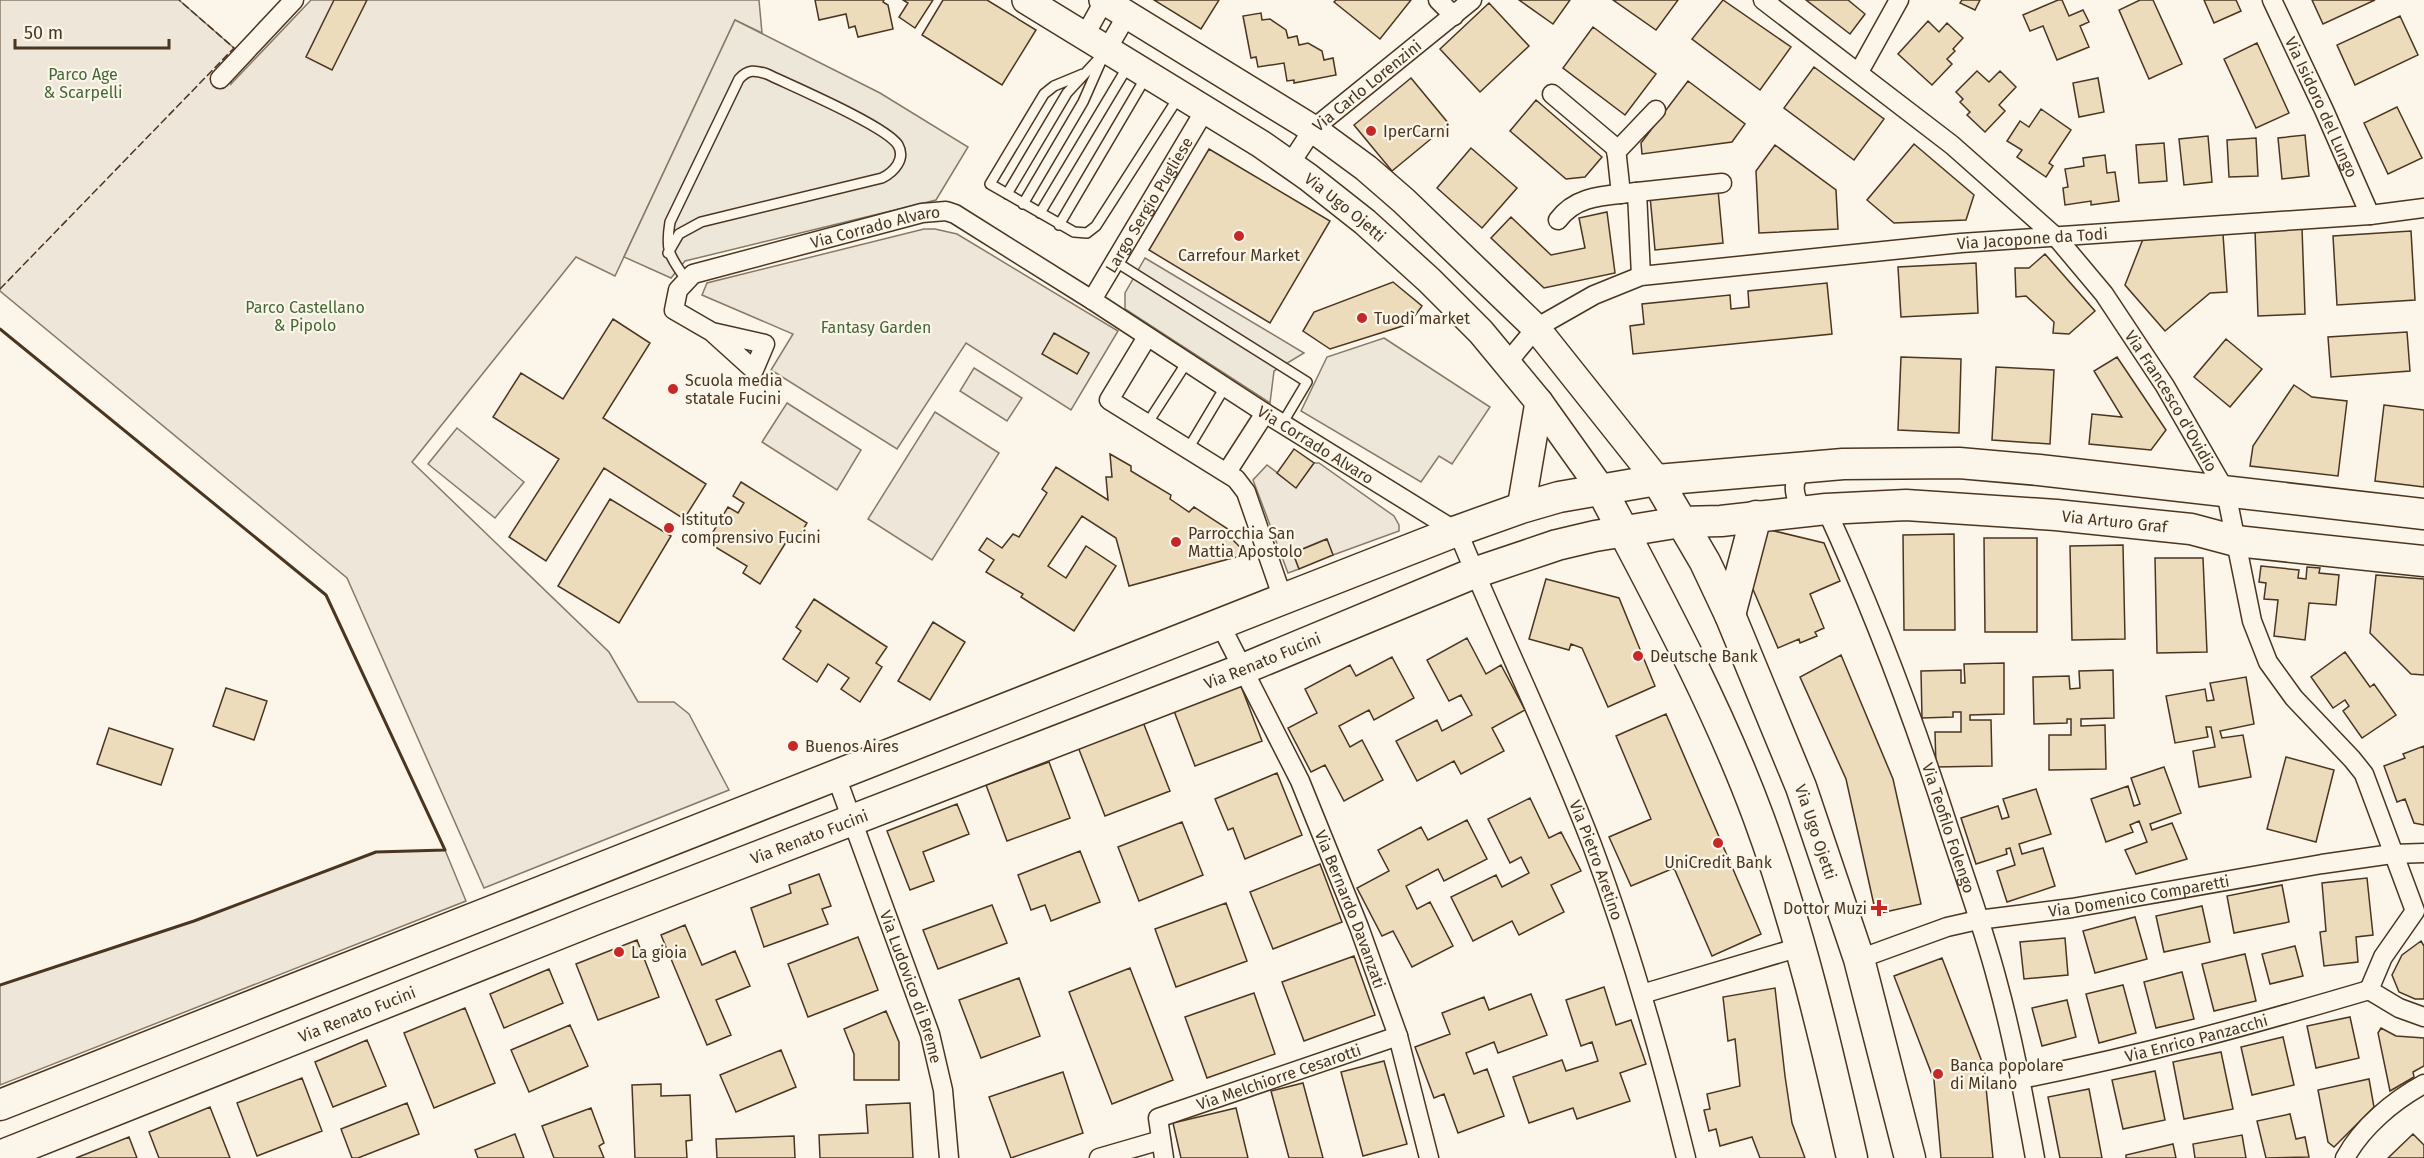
<svg xmlns="http://www.w3.org/2000/svg" width="2424" height="1158" font-family="'Fira Sans',sans-serif">
	<style>
		.green { fill: #ede6d9; stroke: #887966; stroke-width: 1.5 }
		.parking { fill: #ede7d9; stroke: #887966; stroke-width: 1.5 }
		.building { fill: #ecdcbc; stroke: #4a3520; stroke-width: 1.5 }
		.lines { fill: none; stroke-linecap: round; stroke-linejoin: round }
		.service-casing { stroke: #4a3520; stroke-width: 12 }
		.minor-casing { stroke: #4a3520; stroke-width: 21 }
		.secondary-casing { stroke: #4a3520; stroke-width: 30 }
		.primary-casing { stroke: #4a3520; stroke-width: 33 }
		.service { stroke: #fbf6e9; stroke-width: 9 }
		.minor { stroke: #fbf6e9; stroke-width: 18 }
		.secondary { stroke: #fbf6e9; stroke-width: 27 }
		.primary { stroke: #fbf6e9; stroke-width: 30 }
		.fence { stroke: #4a3520; stroke-width: 1.5; stroke-dasharray: 8 3; stroke-linecap: butt }
		.wall { stroke: #4a3520; stroke-width: 3 }
		.poi-dot { fill: #c62828; stroke: #fbf6e9; stroke-width: 2 }
		.labels { text-anchor: middle; stroke-width: 4.5; stroke-linejoin: round; paint-order: stroke }
		.park-label { font-size: 16px; fill: #436837; stroke: #fbf6e9 }
		.street-label { font-size: 16px; fill: #4a3520; stroke: #fbf6e9 }
		.poi-label { font-size: 16px; fill: #4a3520; stroke: #fbf6e9; text-anchor: start }
	</style>
	<rect width="100%" height="100%" fill="#fbf6e9"/>
	<path class="green" d="M0 0H179L234 48 231 84 311 0H759L762 33 735 20 615 276 576 257 412 462 609 652 638 702H674L689 714 729 790 484 888 347 578 0 291Z
		M924 229H935L957 234 1118 331 1071 410 966 343 897 449 771 370 793 334 702 295 707 283Z
		M974 368 1022 398 1007 421 960 391Z
		M787 403 861 450 837 490 762 442Z
		M935 412 999 453 932 560 868 519Z
		M457 428 524 482 495 518 428 464Z
		M1314 463H1319L1394 516 1399 525V531L1333 555 1326 539 1293 553 1299 569 1288 573 1253 480 1267 465 1296 487Z
		M445 850 466 901 0 1085V985L194 921 376 852Z"/>
	<path class="parking" d="M735 20 880 93 968 147 936 200 685 261 671 278 624 257Z
		M1145 258 1304 353 1274 371 1270 403 1125 309V293Z
		M1384 338 1490 407 1452 464 1439 456 1421 482 1301 411 1327 357Z"/>
	<path class="building" d="M334 0H367L332 70 306 57Z
		M815 0H884L883 2 888 5 893 29 858 37 855 26 849 28 846 14 819 20Z
		M903 0H933L915 28 899 17 908 3Z
		M943 0H987L1036 30 1002 85 922 35Z
		M1154 0H1219L1201 29Z
		M1336 0H1411L1380 39 1334 2Z
		M1519 0H1570L1553 24Z
		M1613 0H1678L1656 30Z
		M1723 0 1791 47 1760 90 1692 39Z
		M1806 0H1848L1865 14 1850 34Z
		M1962 0H1980L1975 10 1960 3Z
		M2058 0H2062L2069 16 2083 10 2089 22 2080 26 2089 47 2057 60 2043 26 2030 31 2023 15Z
		M2140 0H2153L2182 64 2149 79 2119 10Z
		M2204 0H2236L2241 11 2214 23Z
		M2312 0H2375L2323 24Z
		M1489 3 1529 46 1480 92 1440 49Z
		M1261 13 1262 20 1270 19 1286 30 1288 38 1297 36 1299 45 1308 43 1322 51 1324 60 1333 58 1336 75 1294 83V80L1287 81 1284 63 1258 67 1256 57 1251 58 1243 16Z
		M2400 16 2418 55 2355 85 2337 45Z
		M1928 21 1939 32 1947 23 1963 38 1953 49 1955 51 1947 59 1952 64 1932 85 1898 54Z
		M1593 27 1656 74 1625 115 1563 68Z
		M2257 43 2289 113 2256 128 2224 59Z
		M1814 67 1884 119 1854 160 1784 108Z
		M1977 71 1989 82 2000 71 2016 87 1999 105 2005 111 1985 132 1967 115 1970 112 1960 102 1963 99 1956 92Z
		M1411 78 1449 124 1392 171 1354 125Z
		M2098 78 2104 112 2079 117 2073 83Z
		M1688 81 1745 124 1732 142 1642 154 1641 143Z
		M1536 100 1602 157 1585 177 1566 179 1510 131Z
		M2397 107 2422 158 2388 174 2364 123Z
		M2041 109 2071 130 2049 163 2053 166 2046 177 2017 157 2022 150 2007 141 2020 121 2029 127Z
		M2305 135 2309 176 2282 179 2278 138Z
		M2208 136 2212 182 2184 185 2179 139Z
		M2256 138 2258 176 2229 177 2227 140Z
		M2164 143 2167 181 2139 183 2136 145Z
		M1914 144 1974 195 1966 220 1894 223 1867 200Z
		M1775 145 1836 190 1838 229 1759 233 1756 171Z
		M1471 148 1517 188 1482 228 1437 188Z
		M1209 149 1330 221 1270 323 1149 250Z
		M2105 155 2107 173 2115 172 2119 201 2091 205V201L2065 205 2063 188 2068 187 2065 169 2084 166 2083 158Z
		M1718 190 1723 243 1655 250 1650 196Z
		M1607 212 1615 273 1544 288 1491 238 1511 217 1551 255 1585 248 1579 218Z
		M2302 228 2305 314 2258 316 2255 230Z
		M2411 231 2415 300 2337 305 2333 236Z
		M2223 234 2227 292 2210 293 2165 331 2125 285 2143 239Z
		M2045 254 2095 311 2069 334 2053 333 2054 322 2026 296 2016 297 2015 268H2029Z
		M1976 263 1978 313 1901 317 1898 267Z
		M1393 282 1422 306 1409 324 1330 349 1303 331 1314 312Z
		M1827 283 1832 334 1633 354 1630 326 1644 324 1642 304 1730 295 1731 309 1749 307 1748 291Z
		M613 319 650 343 603 418 706 484 684 519 604 468 546 561 509 537 559 459 493 417 521 373 563 399Z
		M2407 332 2410 371 2331 377 2328 337Z
		M1054 333 1089 353 1077 374 1042 354Z
		M2226 339 2262 369 2230 407 2194 377Z
		M1901 357 1961 359 1959 433 1898 430Z
		M2117 357 2166 430 2151 450 2089 444 2092 414 2122 417 2094 371Z
		M1996 367 2054 370 2050 444 1992 440Z
		M2294 385 2312 397 2347 401 2338 476 2250 466 2253 446Z
		M2384 405 2424 410V487L2375 481Z
		M1294 449 1314 463 1296 488 1277 473Z
		M1110 454 1131 466V471L1171 495 1170 499 1189 512 1194 507 1231 531 1227 534 1247 554 1129 586 1116 538 1082 516 1048 566 1066 578 1086 546 1116 566 1074 631 1021 597 1023 594 986 572 994 560 979 550 987 538 1002 548 1013 534 1019 537 1047 493 1042 489 1056 467 1108 500 1106 477H1112Z
		M741 482 807 523 795 543 788 539 760 584 743 573 747 566 707 542 728 507 738 513 744 503 733 496Z
		M610 499 671 536 619 623 558 586Z
		M1766 529 1824 543 1840 581 1810 594 1824 628 1815 632 1817 636 1800 643 1799 639 1778 648 1752 587Z
		M1954 534 1955 630H1904L1903 535Z
		M1984 538H2037V632H1985Z
		M1327 539 1333 555 1299 569 1293 553Z
		M2123 545 2125 639 2072 640 2070 546Z
		M2155 558H2203L2207 652 2157 653Z
		M2261 566 2299 570 2298 578 2306 579 2307 567 2320 568 2319 573 2339 575 2336 605 2309 603 2305 640 2274 636 2278 600 2264 599 2266 583 2259 582Z
		M2376 575 2424 579V675L2411 674 2370 633Z
		M1546 579 1619 598 1655 686 1608 707 1582 648 1571 644 1569 650 1529 639Z
		M814 599 887 647 876 663 882 667 860 702 841 689 849 678 828 664 817 682 783 659 801 631 796 627Z
		M933 622 965 642 930 700 898 681Z
		M1467 638 1486 674 1501 665 1525 710 1492 728 1504 751 1461 774 1454 761 1417 781 1396 741 1437 720 1442 731 1472 715 1461 695 1449 701 1427 660Z
		M2345 652 2370 687 2374 684 2396 715 2362 738 2343 711 2349 706 2345 700 2333 708 2311 677Z
		M1841 655 1893 779 1921 904 1876 914 1846 779 1800 677Z
		M1392 657 1414 698 1374 720 1369 710 1339 726 1350 747 1362 740 1383 780 1344 801 1325 765 1311 772 1288 728 1317 713 1305 689 1350 665 1356 676Z
		M2004 663V714L1970 715V720H1991L1992 766 1936 767 1935 732H1961V712H1953V717L1922 718 1921 671 1961 670V683H1965L1964 664Z
		M2113 670 2114 718 2081 719V726L2105 725 2106 769 2049 770V735H2071V719H2067V723L2034 724 2033 677 2069 676 2070 689 2080 688 2079 671Z
		M2246 677 2254 724 2220 731 2222 738 2243 735 2251 777 2199 787 2193 751 2215 747 2211 727H2206L2208 737 2175 743 2166 696 2205 689 2207 701 2214 700 2210 683Z
		M1241 686 1262 741 1195 766 1174 711Z
		M226 688 267 701 254 740 213 726Z
		M1666 714 1761 934 1712 956 1674 868 1631 886 1609 837 1651 819 1616 736Z
		M1143 722 1170 791 1105 816 1078 747Z
		M109 728 173 749 161 785 97 764Z
		M2424 746V825L2414 823 2405 799 2397 802 2384 766 2405 758 2403 754Z
		M2286 757 2334 770 2316 842 2267 829Z
		M1049 762 1070 818 1007 841 986 785Z
		M2164 767 2181 813 2150 824 2152 830 2172 823 2187 859 2136 874 2125 850 2147 842 2139 821 2130 825 2133 832 2106 842 2091 799 2128 786 2134 806 2140 804 2131 778Z
		M1277 773 1302 835 1245 859 1233 828 1228 830 1215 799Z
		M2036 789 2051 834 2019 844 2022 854 2043 848 2055 886 2007 902 1997 871 2015 865 2010 848 2006 849 2007 854 1976 864 1961 818 1998 806 2002 819 2009 817 2003 799Z
		M1530 798 1549 838 1561 832 1581 871 1551 885 1564 912 1519 935 1512 921 1473 941 1451 897 1496 875 1502 887 1529 873 1521 857 1510 863 1488 819Z
		M957 804 969 834 923 852 934 881 910 890 887 831Z
		M1467 820 1487 859 1444 881 1438 869 1406 886 1417 909 1430 902 1453 946 1412 967 1393 931 1382 936 1357 888 1389 871 1378 850 1421 827 1428 840Z
		M1182 822 1203 875 1139 901 1118 847Z
		M1080 851 1100 902 1051 921 1045 905 1031 910 1018 875Z
		M1320 864 1342 922 1273 949 1250 892Z
		M819 874 831 906 822 909 828 924 764 947 751 908 791 893 789 885Z
		M2367 878 2373 935 2356 937 2358 962 2324 966 2320 932 2326 931 2322 883Z
		M2282 885 2289 922 2234 933 2227 896Z
		M1226 903 1247 961 1176 987 1155 929Z
		M992 905 1007 943 938 969 923 930Z
		M2202 906 2210 942 2164 952 2156 916Z
		M2135 917 2147 959 2095 973 2083 931Z
		M685 925 702 965 735 951 750 986 716 1000 731 1035 707 1045 661 935Z
		M858 937 878 990 808 1017 788 964Z
		M2065 938 2068 975 2024 979 2020 942Z
		M637 940 659 997 598 1020 576 964Z
		M2421 941 2424 946V999H2415L2399 992 2392 975 2402 955Z
		M2295 946 2303 976 2270 984 2262 954Z
		M2245 954 2256 1001 2214 1011 2202 964Z
		M1354 956 1375 1015 1304 1041 1282 982Z
		M1942 958 1984 1067 1993 1158H1941L1934 1080 1894 976Z
		M1130 968 1173 1080 1112 1104 1069 992Z
		M549 969 563 1003 504 1028 490 994Z
		M2182 972 2194 1019 2156 1028 2144 982Z
		M1019 978 1040 1036 981 1058 959 1000Z
		M2123 985 2136 1033 2099 1043 2086 994Z
		M1604 987 1616 1025 1631 1020 1646 1064 1620 1073 1630 1101 1577 1119 1573 1108 1529 1123 1513 1077 1562 1060 1566 1071 1598 1061 1592 1042 1581 1046 1566 1000Z
		M1775 988 1785 1076 1792 1123 1805 1158H1760L1752 1137 1720 1146 1716 1129 1709 1131 1704 1110 1710 1109 1707 1094 1740 1086 1735 1039 1728 1041 1723 997Z
		M1254 993 1275 1054 1207 1078 1185 1017Z
		M1531 994 1547 1035 1498 1053 1494 1042 1466 1053 1474 1074 1487 1069 1504 1116 1458 1133 1444 1094 1434 1098 1415 1047 1450 1034 1442 1013 1484 997 1489 1010Z
		M2067 1000 2076 1037 2042 1046 2032 1008Z
		M465 1008 495 1083 434 1108 404 1033Z
		M886 1011 899 1042V1080H854V1054L844 1029Z
		M2350 1017 2359 1058 2316 1068 2307 1026Z
		M570 1025 588 1066 529 1092 511 1050Z
		M2381 1028 2396 1036 2424 1038V1066L2413 1072 2414 1077 2390 1091 2378 1033Z
		M2283 1037 2294 1085 2252 1095 2241 1047Z
		M367 1040 386 1086 333 1107 315 1062Z
		M781 1050 796 1087 736 1112 720 1075Z
		M2221 1052 2233 1109 2184 1119 2173 1062Z
		M1384 1061 1407 1144 1363 1156 1341 1072Z
		M2155 1071 2165 1120 2123 1129 2112 1080Z
		M1063 1072 1083 1133 1011 1158 989 1097Z
		M302 1078 322 1131 257 1156 237 1103Z
		M2369 1079 2374 1107 2334 1147 2328 1142 2318 1090Z
		M1303 1083 1323 1158H1289L1271 1091Z
		M661 1084V1096L690 1095 692 1140 686 1141 687 1158H635L632 1085Z
		M2089 1089 2102 1158H2060L2048 1097Z
		M407 1103 419 1134 358 1158H352L341 1129Z
		M910 1103 913 1158H820L819 1135 868 1133 866 1105Z
		M210 1107 230 1158H159L149 1132Z
		M591 1108 604 1143 599 1146 604 1158H554L542 1126Z
		M1236 1108 1248 1158H1181L1173 1123Z
		M2290 1114 2296 1139 2305 1137 2309 1157 2266 1158 2257 1121Z
		M515 1134 524 1158H478L475 1150Z
		M2413 1134 2424 1145V1158H2388Z
		M2242 1135 2246 1158H2195L2193 1144Z
		M794 1136 795 1158H717L716 1139Z
		M129 1137 137 1158H76Z
		M2173 1144 2176 1158H2126V1155Z"/>
	<g class="lines">
		<defs>
			<path id="service" d="M1083 74 1054 86 1044 94 990 184 1074 232 1087 233 1096 226 1178 98
				M1007 194 1067 93 1104 53
				M1023 204 1083 102 1102 59
				M1040 213 1128 66
				M1059 225 1146 77
				M668 253 679 234 701 222 882 178C894 172 906 159 898 145 886 126 792 86 767 74 755 70 748 69 739 79L670 222C665 253 670 256 687 281
				M1116 262 1307 382 1282 424
				M1147 424 1187 362
				M1188 449 1225 387"/>
			<g id="minor">
				<path d="M1438 0 1454 16"/>
				<path id="s1" d="M1763 0 1952 145 2057 238 2104 294 2165 386 2226 492 2252 621 2268 662 2294 698 2352 759 2364 774 2415 911 2383 957 2369 990"/>
				<path id="s2" d="M2272 0 2324 110 2370 215"/>
				<path d="M1084 37 1104 1"/>
				<path d="M1106 51 1127 15"/>
				<path d="M1859 72 1899 0"/>
				<path d="M220 79 294 0"/>
				<path d="M1552 94 1616 148 1621 194"/>
				<path d="M1616 152 1656 110"/>
				<path id="s3" d="M1290 164 1313 129 1472 0"/>
				<path d="M1637 192 1722 183"/>
				<path d="M1558 220C1577 194 1607 196 1637 192L1641 276"/>
				<path id="s4" d="M1092 300 1205 110"/>
				<path id="s5" d="M712 332 765 344 754 370 712 332 674 310 678 290 693 274 922 213 946 211 955 214 1092 300 1265 413 1449 527 1463 544C1505 645 1553 743 1592 845 1630 947 1660 1052 1686 1158"/>
				<path d="M1147 337 1109 400 1236 479 1246 492 1283 599"/>
				<path id="s6" d="M1507 363 1536 328 1594 295 1641 276 1961 243 2370 215 2424 208"/>
				<path d="M1227 472 1265 413"/>
				<path id="s7" d="M1826 509C1874 613 1915 722 1950 832 1966 881 1984 930 1997 980 2013 1038 2024 1098 2035 1158"/>
				<path d="M1803 511C1793 495 1790 481 1805 468"/>
				<path id="s8" d="M1220 624 1300 781 1359 927 1398 1036 1429 1158"/>
				<path id="s9" d="M836 776 930 1034 943 1090 949 1158"/>
				<path id="s10" d="M1859 959 1947 927 1978 920 2072 908 2322 864 2392 854 2424 853"/>
				<path d="M1642 994 1800 947"/>
				<path id="s11" d="M2021 1079C2139 1056 2254 1024 2369 990L2399 1008 2424 1017"/>
				<path d="M1099 1158 1161 1140"/>
				<path id="s12" d="M1164 1158 1158 1118 1398 1036"/>
				<path d="M2345 1158C2362 1127 2393 1101 2424 1084"/>
			</g>
			<g id="secondary">
				<path id="s13" d="M1026 0 1261 144 1308 177 1365 222 1429 280 1481 332 1539 402 1601 489"/>
				<path d="M1103 0 1313 129 1366 168 1404 201 1536 328 1657 480"/>
				<path d="M1521 508 1539 402"/>
			</g>
			<g id="primary">
				<path id="s14" d="M1657 480 1705 562 1730 615 1801 787 1859 959 1910 1158"/>
				<path d="M1601 489C1657 595 1716 703 1758 816 1799 927 1826 1043 1852 1158"/>
				<path d="M1730 615 1756 516"/>
				<path d="M0 1105 1283 599 1454 532 1521 508 1559 497 1657 480 1843 464 1959 463 2039 470 2424 514"/>
				<path id="s15" d="M0 1156 596 919 1243 669 1474 573 1557 545 1595 536 1681 522 1721 521 1826 509 1906 505 2056 515 2191 529 2236 541 2424 561"/>
			</g>
		</defs>
		<use href="#service" class="service-casing"/>
		<use href="#minor" class="minor-casing"/>
		<use href="#secondary" class="secondary-casing"/>
		<use href="#primary" class="primary-casing"/>
		<use href="#service" class="service"/>
		<use href="#minor" class="minor"/>
		<use href="#secondary" class="secondary"/>
		<use href="#primary" class="primary"/>
		<path class="fence" d="M0 289 234 48 179 0"/>
		<path class="wall" d="M0 329 326 595 445 850 376 852 194 921 0 985"/>
	</g>
	<g class="poi-dot">
		<circle cx="1371" cy="131" r="6"/>
		<circle cx="1239" cy="236" r="6"/>
		<circle cx="1362" cy="318" r="6"/>
		<circle cx="673" cy="389" r="6"/>
		<circle cx="669" cy="528" r="6"/>
		<circle cx="1176" cy="542" r="6"/>
		<circle cx="1638" cy="656" r="6"/>
		<circle cx="793" cy="746" r="6"/>
		<circle cx="1718" cy="843" r="6"/>
		<path d="M1876 899h6v6h6v6h-6v6h-6v-6h-6v-6h6z"/>
		<circle cx="619" cy="952" r="6"/>
		<circle cx="1938" cy="1074" r="6"/>
	</g>
	<g class="labels">
		<g class="park-label">
			<text x="83" y="80">Parco Age<tspan x="83" dy="18">&amp; Scarpelli</tspan></text>
			<text x="305" y="313">Parco Castellano<tspan x="305" dy="18">&amp; Pipolo</tspan></text>
			<text x="876" y="333">Fantasy Garden</text>
		</g>
		<g class="street-label">
			<text dy="6" stroke="none"><textPath href="#s3" startOffset="111">Via Carlo Lorenzini</textPath></text>
			<text dy="6" stroke="none"><textPath href="#s2" startOffset="118">Via Isidoro del Lungo</textPath></text>
			<text dy="6" stroke="none"><textPath href="#s4" startOffset="111">Largo Sergio Pugliese</textPath></text>
			<text dy="6" stroke="none"><textPath href="#s13" startOffset="381">Via Ugo Ojetti</textPath></text>
			<text dy="6" stroke="none"><textPath href="#s5" startOffset="414">Via Corrado Alvaro</textPath></text>
			<text dy="6" stroke="none"><textPath href="#s6" startOffset="556">Via Jacopone da Todi</textPath></text>
			<text dy="6" stroke="none"><textPath href="#s1" startOffset="578">Via Francesco d'Ovidio</textPath></text>
			<text dy="6" stroke="none"><textPath href="#s5" startOffset="924">Via Corrado Alvaro</textPath></text>
			<text dy="6" stroke="none"><textPath href="#s15" startOffset="2234">Via Arturo Graf</textPath></text>
			<text dy="6" stroke="none"><textPath href="#s15" startOffset="1356">Via Renato Fucini</textPath></text>
			<text dy="6" stroke="none"><textPath href="#s7" startOffset="342">Via Teofilo Folengo</textPath></text>
			<text dy="6" stroke="none"><textPath href="#s14" startOffset="387">Via Ugo Ojetti</textPath></text>
			<text dy="6" stroke="none"><textPath href="#s15" startOffset="870">Via Renato Fucini</textPath></text>
			<text dy="6" stroke="none"><textPath href="#s5" startOffset="1446">Via Pietro Aretino</textPath></text>
			<text dy="6" stroke="none"><textPath href="#s10" startOffset="288">Via Domenico Comparetti</textPath></text>
			<text dy="6" stroke="none"><textPath href="#s8" startOffset="314">Via Bernardo Davanzati</textPath></text>
			<text dy="6" stroke="none"><textPath href="#s9" startOffset="224">Via Ludovico di Breme</textPath></text>
			<text dy="6" stroke="none"><textPath href="#s15" startOffset="384">Via Renato Fucini</textPath></text>
			<text dy="6" stroke="none"><textPath href="#s11" startOffset="180">Via Enrico Panzacchi</textPath></text>
			<text dy="6" stroke="none"><textPath href="#s12" startOffset="168">Via Melchiorre Cesarotti</textPath></text>
		</g>
		<g class="poi-label">
			<text x="1383" y="137">IperCarni</text>
			<text x="1239" y="261" text-anchor="middle">Carrefour Market</text>
			<text x="1374" y="324">Tuodì market</text>
			<text x="685" y="386">Scuola media<tspan x="685" dy="18">statale Fucini</tspan></text>
			<text x="681" y="525">Istituto<tspan x="681" dy="18">comprensivo Fucini</tspan></text>
			<text x="1188" y="539">Parrocchia San<tspan x="1188" dy="18">Mattia Apostolo</tspan></text>
			<text x="1650" y="662">Deutsche Bank</text>
			<text x="805" y="752">Buenos Aires</text>
			<text x="1718" y="868" text-anchor="middle">UniCredit Bank</text>
			<text x="1867" y="914" text-anchor="end">Dottor Muzi</text>
			<text x="631" y="958">La gioia</text>
			<text x="1950" y="1071">Banca popolare<tspan x="1950" dy="18">di Milano</tspan></text>
		</g>
	</g>
	<path d="M15 39v9h154v-9" fill="none" stroke="#4a3520" stroke-width="3"/>
	<text x="24" y="39" font-size="18" fill="#4a3520" stroke="#fbf6e9" stroke-width="4.5" paint-order="stroke">50 m</text>
</svg>
